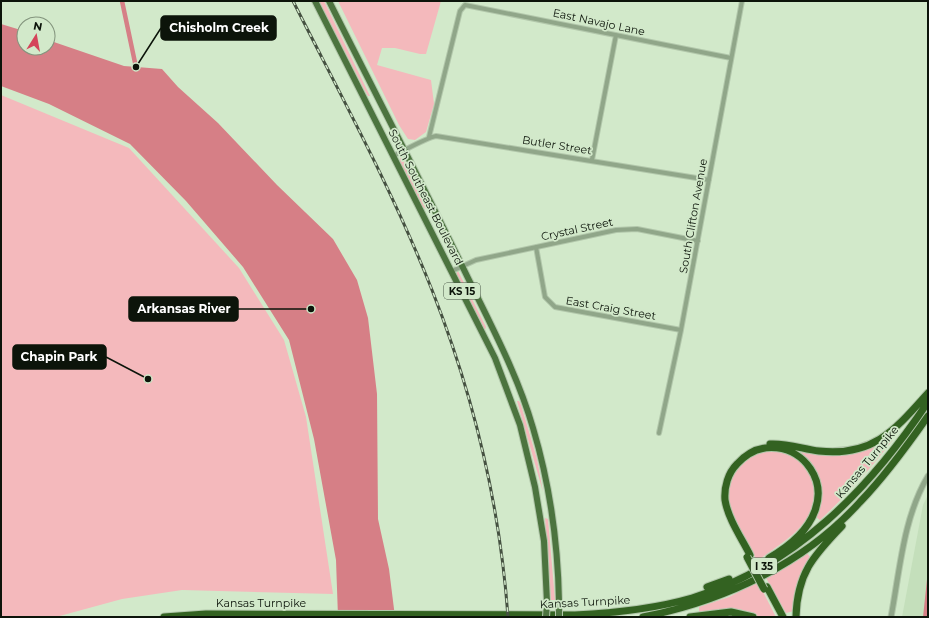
<svg xmlns="http://www.w3.org/2000/svg" width="929" height="618" font-family="Montserrat,sans-serif">
	<style>
		.built { fill: #c4dfbb }
		.green { fill: #f4b9bc }
		.water { fill: #d67f86 }
		.lines { fill: none; stroke-linecap: round; stroke-linejoin: round }
		.canal { stroke: #d67f86; stroke-width: 4.5 }
		.minor-casing { stroke: #b2c7ab; stroke-width: 6 }
		.tertiary-casing { stroke: #b2c7ab; stroke-width: 7 }
		.primary-casing { stroke: #b2c7ab; stroke-width: 8 }
		.motorway-casing { stroke: #b2c7ab; stroke-width: 9 }
		.minor { stroke: #90a689; stroke-width: 4 }
		.tertiary { stroke: #90a689; stroke-width: 5 }
		.primary { stroke: #4c743f; stroke-width: 6 }
		.motorway { stroke: #336221; stroke-width: 7 }
		.rail-casing { stroke: #455141; stroke-width: 3 }
		.rail { stroke: #d2e9ca; stroke-width: 1.5; stroke-dasharray: 4.5; stroke-linecap: butt }
		.primary-bridge-casing { stroke: #b2c7ab; stroke-width: 8; stroke-linecap: butt }
		.motorway-bridge-casing { stroke: #b2c7ab; stroke-width: 9; stroke-linecap: butt }
		.primary-bridge { stroke: #4c743f; stroke-width: 6 }
		.motorway-bridge { stroke: #336221; stroke-width: 7 }
		.labels { text-anchor: middle; stroke-width: 3.5; stroke-linejoin: round; paint-order: stroke }
		.shield { fill: #d2e9ca; stroke: #475444; stroke-width: 1 }
		.shield-label { font-size: 10px; font-weight: bold; fill: #0c140a }
		.street-label { font-size: 11px; fill: #0c140a; stroke: #d2e9ca }
		.leader { fill: none; stroke: #0c140a; stroke-width: 1.5 }
		.callout-dot { fill: #0c140a; stroke: #d2e9ca; stroke-width: 1.5 }
		.callout { fill: #0c140a; stroke: #0c140a; stroke-width: 1.5 }
		.callout-label { font-size: 12px; text-anchor: middle; font-weight: bold; fill: #fff }
	</style>
	<rect width="100%" height="100%" fill="#d2e9ca"/>
	<path class="built" d="M928 495V617H902L923 505Z"/>
	<path class="green" d="M319 1H324L370 96H368L364 89Z
		M338 1H441L426 54H420L395 48H382L377 65 431 80 434 104 426 132 415 140 408 139 399 125Z
		M1 95 129 148 239 268 284 340 306 417 333 594 182 590 122 599 56 617H1Z
		M402 157 426 206V209L423 207 400 162V158Z
		M458 271 486 327 485 330 482 326 456 274Z
		M517 401H519L521 405 537 459 543 492Z
		M889 437 893 440C870 469 847 495 820 520L816 517C827 494 821 468 801 453L803 450C831 454 864 451 889 437Z
		M776 451C790 454 805 461 811 476 826 519 787 539 757 561 748 543 733 521 729 502 725 482 738 459 757 453 763 451 770 451 776 451Z
		M545 518 548 519 555 600H551Z
		M807 553 810 557C799 574 794 591 794 611L786 613 766 578Z
		M758 582 776 617H760L740 609 699 612V607L729 597Z"/>
	<path class="water" d="M1 24 24 31V48H48V40L124 66 162 69 178 87 218 123 277 185 333 239 357 280 368 318 377 394 378 519 389 569 395 617H338L336 560 314 439 289 340 243 267 186 201 130 144 49 104 1 86Z
		M928 570V617H923Z"/>
	<g class="lines">
		<path class="canal" d="M122 1 137 72"/>
		<defs>
			<path id="minor" d="M429 137 460 11 465 5 731 58
				M393 156C403 151 428 137 436 136L709 180
				M592 160 616 35
				M536 247 545 297 555 307 681 330
				M452 271 476 260 616 230 637 229 698 241
				M659 433 681 330 742 1"/>
			<path id="tertiary" d="M891 617C900 570 903 518 928 476"/>
			<path id="primary" d="M315 1 495 358 520 425 535 487 544 541 547 602
				M329 1C375 93 423 185 468 278 492 327 518 376 533 428 550 485 558 543 559 602"/>
			<path id="motorway" d="M770 444C787 443 803 449 819 451 873 457 895 430 928 393
				M750 555C742 539 728 519 725 500 724 487 728 473 737 464 785 411 874 498 769 558
				M707 587 729 579
				M767 587 783 617
				M164 617 206 614 575 615C615 613 654 609 692 598 795 566 869 490 928 402
				M643 617C724 601 804 564 860 502 885 476 907 446 928 416
				M690 617 731 612 753 617
				M796 617C797 574 813 556 842 526"/>
		</defs>
		<use href="#minor" class="minor-casing"/>
		<use href="#tertiary" class="tertiary-casing"/>
		<use href="#primary" class="primary-casing"/>
		<use href="#motorway" class="motorway-casing"/>
		<use href="#minor" class="minor"/>
		<use href="#tertiary" class="tertiary"/>
		<use href="#primary" class="primary"/>
		<use href="#motorway" class="motorway"/>
		<defs>
			<path id="rail" d="M293 1C341 96 393 191 432 290 473 394 500 506 508 617"/>
		</defs>
		<use href="#rail" class="rail-casing"/>
		<use href="#rail" class="rail"/>
		<defs>
			<path id="primary-bridge" d="M546 617 547 602
				M559 617V602"/>
			<path id="motorway-bridge" d="M747 557 764 589"/>
		</defs>
		<use href="#primary-bridge" class="primary-bridge-casing"/>
		<use href="#motorway-bridge" class="motorway-bridge-casing"/>
		<use href="#primary-bridge" class="primary-bridge"/>
		<use href="#motorway-bridge" class="motorway-bridge"/>
	</g>
	<g class="labels">
		<g class="shield">
			<rect x="444" y="283" width="36" height="16" rx="3"/>
			<rect x="751" y="558" width="26" height="16" rx="3"/>
		</g>
		<g class="shield-label">
			<text x="462" y="295">KS 15</text>
			<text x="764" y="570">I 35</text>
		</g>
		<g class="street-label">
			<text transform="translate(599 22) rotate(12)" y="4">East Navajo Lane</text>
			<text transform="translate(557 145) rotate(9)" y="4">Butler Street</text>
			<text transform="translate(426 197) rotate(63)" y="4">South Southeast Boulevard</text>
			<text transform="translate(693 216) rotate(-80)" y="4">South Clifton Avenue</text>
			<text transform="translate(577 229) rotate(-12)" y="4">Crystal Street</text>
			<text transform="translate(611 308) rotate(10)" y="4">East Craig Street</text>
			<text transform="translate(867 462) rotate(-50)" y="4">Kansas Turnpike</text>
			<text transform="translate(585 602) rotate(-3)" y="4">Kansas Turnpike</text>
			<text x="261" y="607">Kansas Turnpike</text>
		</g>
	</g>
	<path class="leader" d="M136 67L161 28M311 309L238 309M148 379L106 357"/>
	<g class="callout-dot">
		<circle cx="136" cy="67" r="4"/>
		<circle cx="311" cy="309" r="4"/>
		<circle cx="148" cy="379" r="4"/>
	</g>
	<g class="callout">
		<rect x="161" y="16" width="115" height="24" rx="4"/>
		<rect x="129" y="297" width="109" height="24" rx="4"/>
		<rect x="13" y="345" width="93" height="24" rx="4"/>
	</g>
	<g class="callout-label">
		<text x="219" y="32">Chisholm Creek</text>
		<text x="184" y="313">Arkansas River</text>
		<text x="59" y="361">Chapin Park</text>
	</g>
	<rect width="929" height="618" fill="none" stroke="#0c140a" stroke-width="4"/>
	<g transform="translate(36 36) rotate(11)"><circle r="19" fill="#d2e9ca" stroke="#83947d"/>
	<path d="M0-3L7 15L0 10L-7 15Z" fill="#d4445a"/>
	<text y="-6" font-size="11" font-weight="bold" text-anchor="middle" fill="#0c140a">N</text>
	</g>
</svg>
